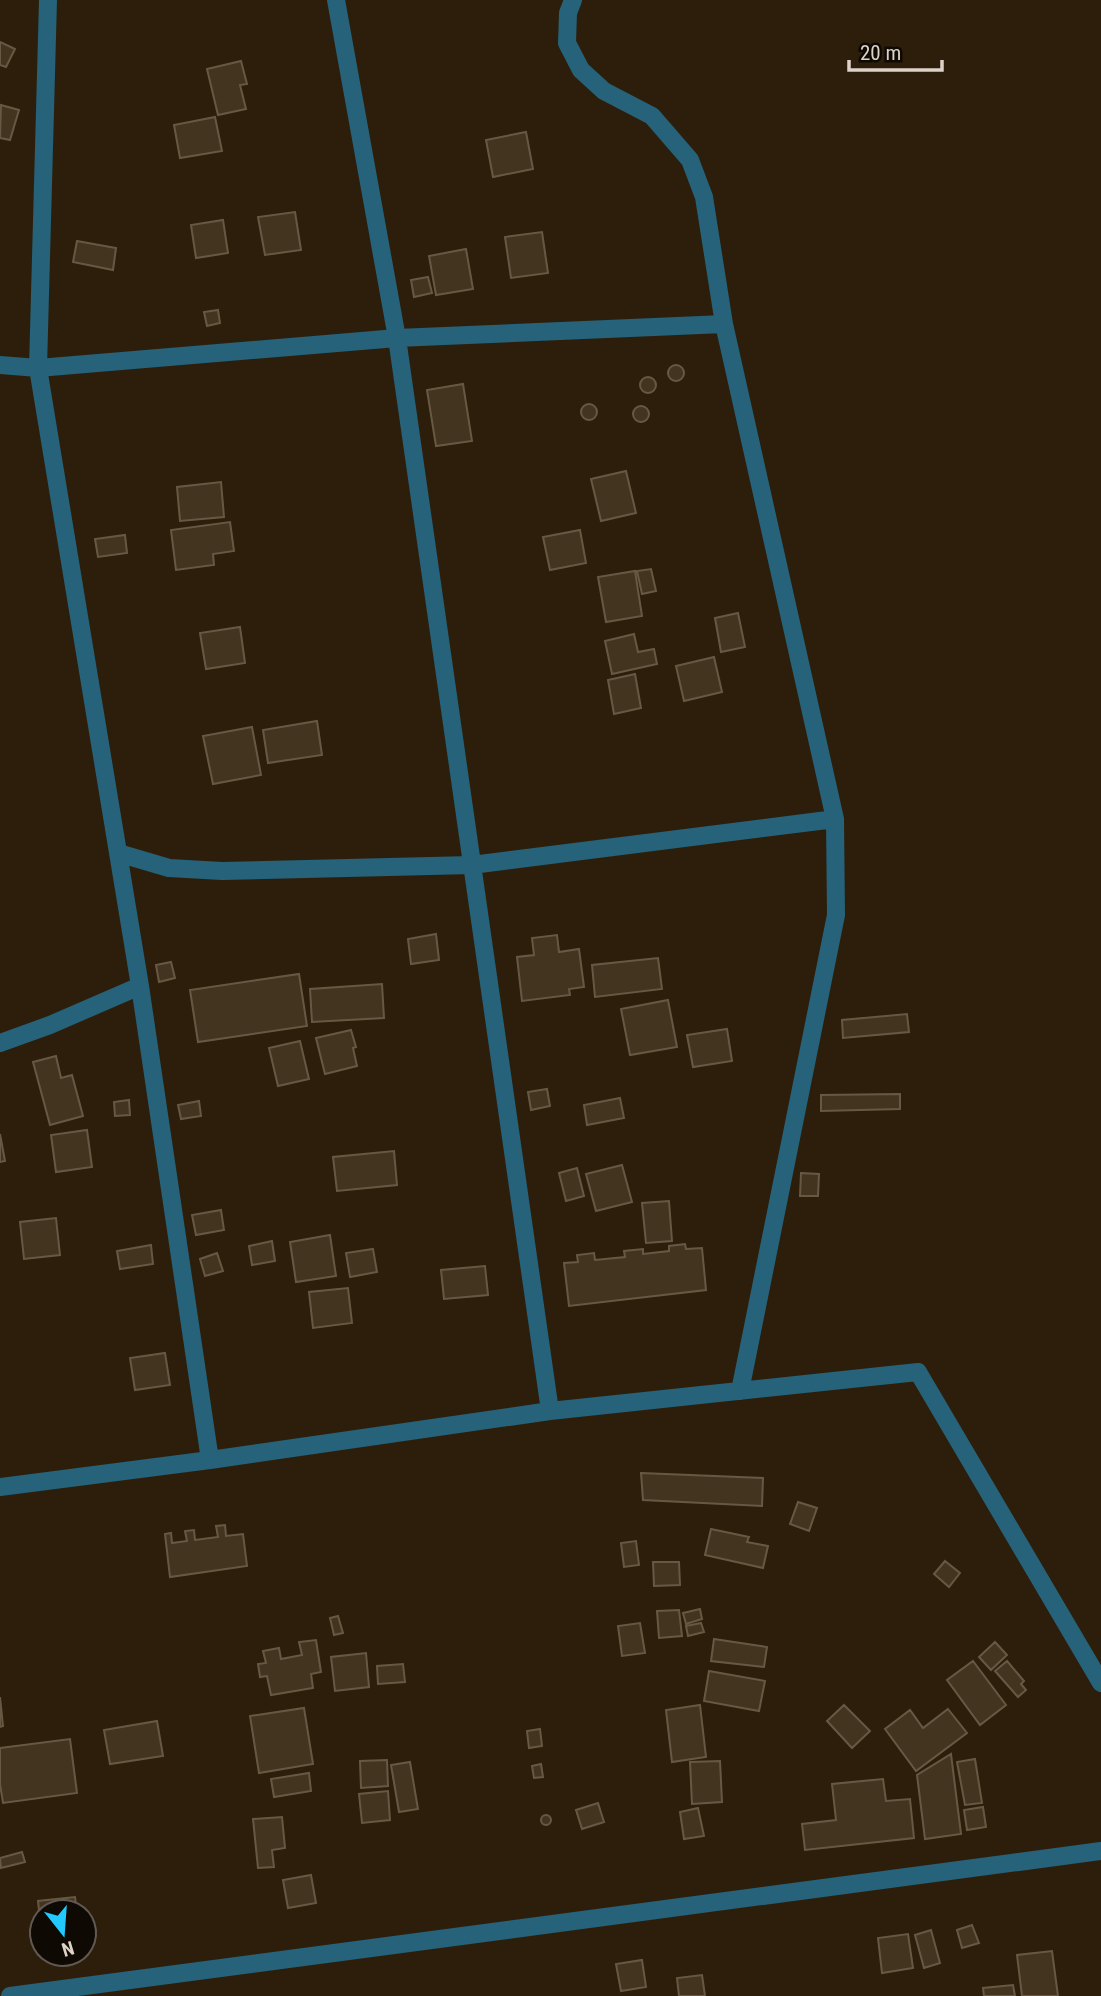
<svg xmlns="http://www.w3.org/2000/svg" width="1101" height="1996" font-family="'Roboto Condensed',sans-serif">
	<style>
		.building { fill: #433420; stroke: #685843; stroke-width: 2 }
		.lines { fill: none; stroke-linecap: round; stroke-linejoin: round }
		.minor { stroke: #266279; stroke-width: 18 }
	</style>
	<rect width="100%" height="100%" fill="#2c1e0b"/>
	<path class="building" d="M0 42 15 49 6 67 0 65Z
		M241 61 247 84 240 85 246 109 218 115 207 69Z
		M1 105 19 110 10 140 0 138Z
		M215 117 222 151 180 158 174 125Z
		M526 132 533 169 493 177 486 140Z
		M295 212 301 250 265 255 258 217Z
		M223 220 228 253 196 258 191 225Z
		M542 232 548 273 511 278 505 237Z
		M77 241 116 248 113 270 73 262Z
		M466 249 473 289 436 295 429 256Z
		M428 277 432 293 414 297 411 280Z
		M218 310 220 323 207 326 204 312Z
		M668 373a8 8 0 1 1 16 0a8 8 0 1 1-16 0Z
		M640 385a8 8 0 1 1 16 0a8 8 0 1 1-16 0Z
		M463 384 472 441 436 446 427 390Z
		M581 412a8 8 0 1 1 16 0a8 8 0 1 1-16 0Z
		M633 414a8 8 0 1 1 16 0a8 8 0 1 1-16 0Z
		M626 471 636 513 601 521 591 479Z
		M221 482 224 517 180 521 177 487Z
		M230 522 234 551 213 554 214 565 176 570 171 530Z
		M580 530 586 563 550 570 543 537Z
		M125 535 127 553 98 557 95 539Z
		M651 569 656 591 642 594 637 571Z
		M635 571 642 616 606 622 598 577Z
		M738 613 745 647 721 652 715 618Z
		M240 627 245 663 206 669 200 633Z
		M634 634 638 652 654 649 657 664 612 674 605 641Z
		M714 657 722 692 684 701 676 666Z
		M635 674 641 708 614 714 608 680Z
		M317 721 322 755 268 763 263 730Z
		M252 727 261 775 213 784 203 736Z
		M436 934 439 960 411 964 408 939Z
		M557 935 559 952 579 949 584 987 569 989 570 995 522 1001 517 957 534 955 532 938Z
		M658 958 662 989 595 997 592 965Z
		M171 962 175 978 159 982 156 965Z
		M299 974 307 1026 198 1042 190 990Z
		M382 984 384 1018 312 1022 310 989Z
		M668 1000 677 1047 630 1055 621 1009Z
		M907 1014 909 1032 843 1038 842 1020Z
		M727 1029 732 1061 693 1067 687 1035Z
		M351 1030 356 1047 353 1048 357 1066 325 1074 316 1038Z
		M300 1041 309 1079 278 1086 269 1048Z
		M56 1056 61 1078 72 1075 83 1116 50 1125 33 1062Z
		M547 1089 550 1106 531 1110 528 1092Z
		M900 1094V1109L821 1111V1095Z
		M620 1098 624 1118 587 1125 584 1105Z
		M129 1100 130 1115 115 1116 114 1102Z
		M199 1101 201 1116 181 1119 178 1105Z
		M87 1130 92 1167 56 1172 51 1135Z
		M0 1134 5 1161 0 1162Z
		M394 1151 397 1185 337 1191 333 1157Z
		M622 1165 632 1202 596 1211 586 1174Z
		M577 1168 584 1196 566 1201 559 1173Z
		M801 1173 819 1174 818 1196H800Z
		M669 1201 672 1241 646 1243 642 1203Z
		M221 1210 224 1230 196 1235 192 1215Z
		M56 1218 60 1255 24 1259 20 1222Z
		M330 1235 336 1276 296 1282 290 1242Z
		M272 1241 275 1261 252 1265 249 1246Z
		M685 1244 686 1249 702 1248 706 1290 569 1306 564 1263 578 1262 577 1255 594 1253 595 1260 625 1257 624 1251 643 1249V1254L669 1251V1246Z
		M151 1245 153 1264 120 1269 117 1251Z
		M373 1249 377 1272 350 1277 346 1253Z
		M217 1253 223 1271 205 1276 200 1259Z
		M485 1266 488 1295 444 1299 441 1270Z
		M348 1288 352 1323 313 1328 309 1292Z
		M165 1353 170 1385 135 1390 130 1358Z
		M641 1473 763 1478 762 1506 643 1500Z
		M798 1502 817 1508 809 1531 790 1524Z
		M225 1525 226 1536 243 1534 247 1566 170 1577 165 1534 171 1533 172 1543 187 1541 185 1531 194 1530 195 1540 218 1537 216 1526Z
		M711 1529 749 1537 747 1542 768 1546 763 1568 705 1555Z
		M636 1541 639 1565 624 1567 621 1543Z
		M945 1561 960 1573 949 1587 934 1574Z
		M653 1562H679L680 1585 654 1586Z
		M700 1609 702 1619 686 1624 683 1613Z
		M679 1610 682 1636 659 1638 657 1611Z
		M338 1616 343 1633 334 1635 330 1618Z
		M640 1623 645 1653 622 1656 618 1626Z
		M701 1623 704 1632 688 1636 686 1626Z
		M714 1639 767 1647 764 1667 711 1661Z
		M316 1640 321 1672 311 1674 313 1688 271 1695 267 1676 260 1677 258 1664 266 1663 263 1651 279 1648 281 1659 302 1655 299 1642Z
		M995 1642 1007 1655 991 1670 979 1657Z
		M366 1653 369 1687 335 1691 331 1657Z
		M973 1661 1006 1705 980 1725 947 1680Z
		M1007 1661 1024 1681 1021 1684 1026 1690 1018 1697 995 1671Z
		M403 1664 405 1682 378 1684 377 1666Z
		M709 1671 765 1681 759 1711 704 1701Z
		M0 1697 3 1726 0 1727Z
		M700 1705 706 1757 672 1762 666 1710Z
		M844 1705 870 1731 852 1748 827 1721Z
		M304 1708 313 1764 259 1773 250 1716Z
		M948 1709 967 1733 916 1771 885 1729 910 1710 923 1728Z
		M157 1721 163 1756 110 1764 104 1730Z
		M540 1729 542 1746 529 1748 527 1731Z
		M70 1739 77 1793 3 1803 0 1784V1748Z
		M951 1754 961 1834 925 1839 917 1775Z
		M975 1759 982 1803 965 1805 957 1762Z
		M387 1760 388 1786 361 1788 360 1761Z
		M720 1761 722 1802 692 1804 690 1762Z
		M410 1762 418 1809 399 1812 391 1765Z
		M541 1764 543 1777 534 1778 532 1766Z
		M309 1773 311 1791 274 1797 271 1779Z
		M883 1779 886 1801 910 1799 914 1838 805 1850 802 1824 836 1820 832 1784Z
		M388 1791 390 1820 362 1823 359 1794Z
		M598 1803 604 1822 582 1829 576 1810Z
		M983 1807 986 1827 967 1830 964 1810Z
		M698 1808 704 1836 684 1839 680 1812Z
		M541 1820a5 5 0 1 1 10 0a5 5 0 1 1-10 0Z
		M282 1817 285 1848 272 1850 274 1867 258 1868 253 1819Z
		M22 1852 25 1862 1 1868 0 1858Z
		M311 1875 316 1903 288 1908 283 1880Z
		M75 1897 77 1912H42V1940L38 1901Z
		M972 1925 979 1943 962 1948 957 1930Z
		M931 1930 940 1963 924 1968 915 1935Z
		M908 1934 913 1968 882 1973 878 1938Z
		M1052 1951 1058 1996H1022L1017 1955Z
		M642 1960 646 1987 621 1991 616 1964Z
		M702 1975 705 1996H679L677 1978Z
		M1013 1985 1015 1996H984L983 1988Z"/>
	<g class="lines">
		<path class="minor" d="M48 0 38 368 140 986 210 1460
			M336 0 397 338 550 1411
			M573 0 568 13 567 43 581 70 604 91 652 116 690 160 704 197 724 324 835 819 836 915 740 1391
			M0 365 38 368 397 338 724 324
			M118 853 169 868 222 871 472 865 835 819
			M0 1043 50 1025 140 986
			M0 1487 210 1460 550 1411 918 1372 1101 1683
			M10 1996 1101 1851"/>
	</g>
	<g transform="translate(63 1933) rotate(163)"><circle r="33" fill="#0f0903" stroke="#615951" stroke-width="2"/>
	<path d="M0-5L12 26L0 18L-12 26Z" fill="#22c9fe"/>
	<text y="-10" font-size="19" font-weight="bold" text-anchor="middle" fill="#dcd2c7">N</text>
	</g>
	<path d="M849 60v10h93v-10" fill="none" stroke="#dcd2c7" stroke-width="3.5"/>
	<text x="860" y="60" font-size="21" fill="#dcd2c7" stroke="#0f0903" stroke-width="5" paint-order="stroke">20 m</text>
</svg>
